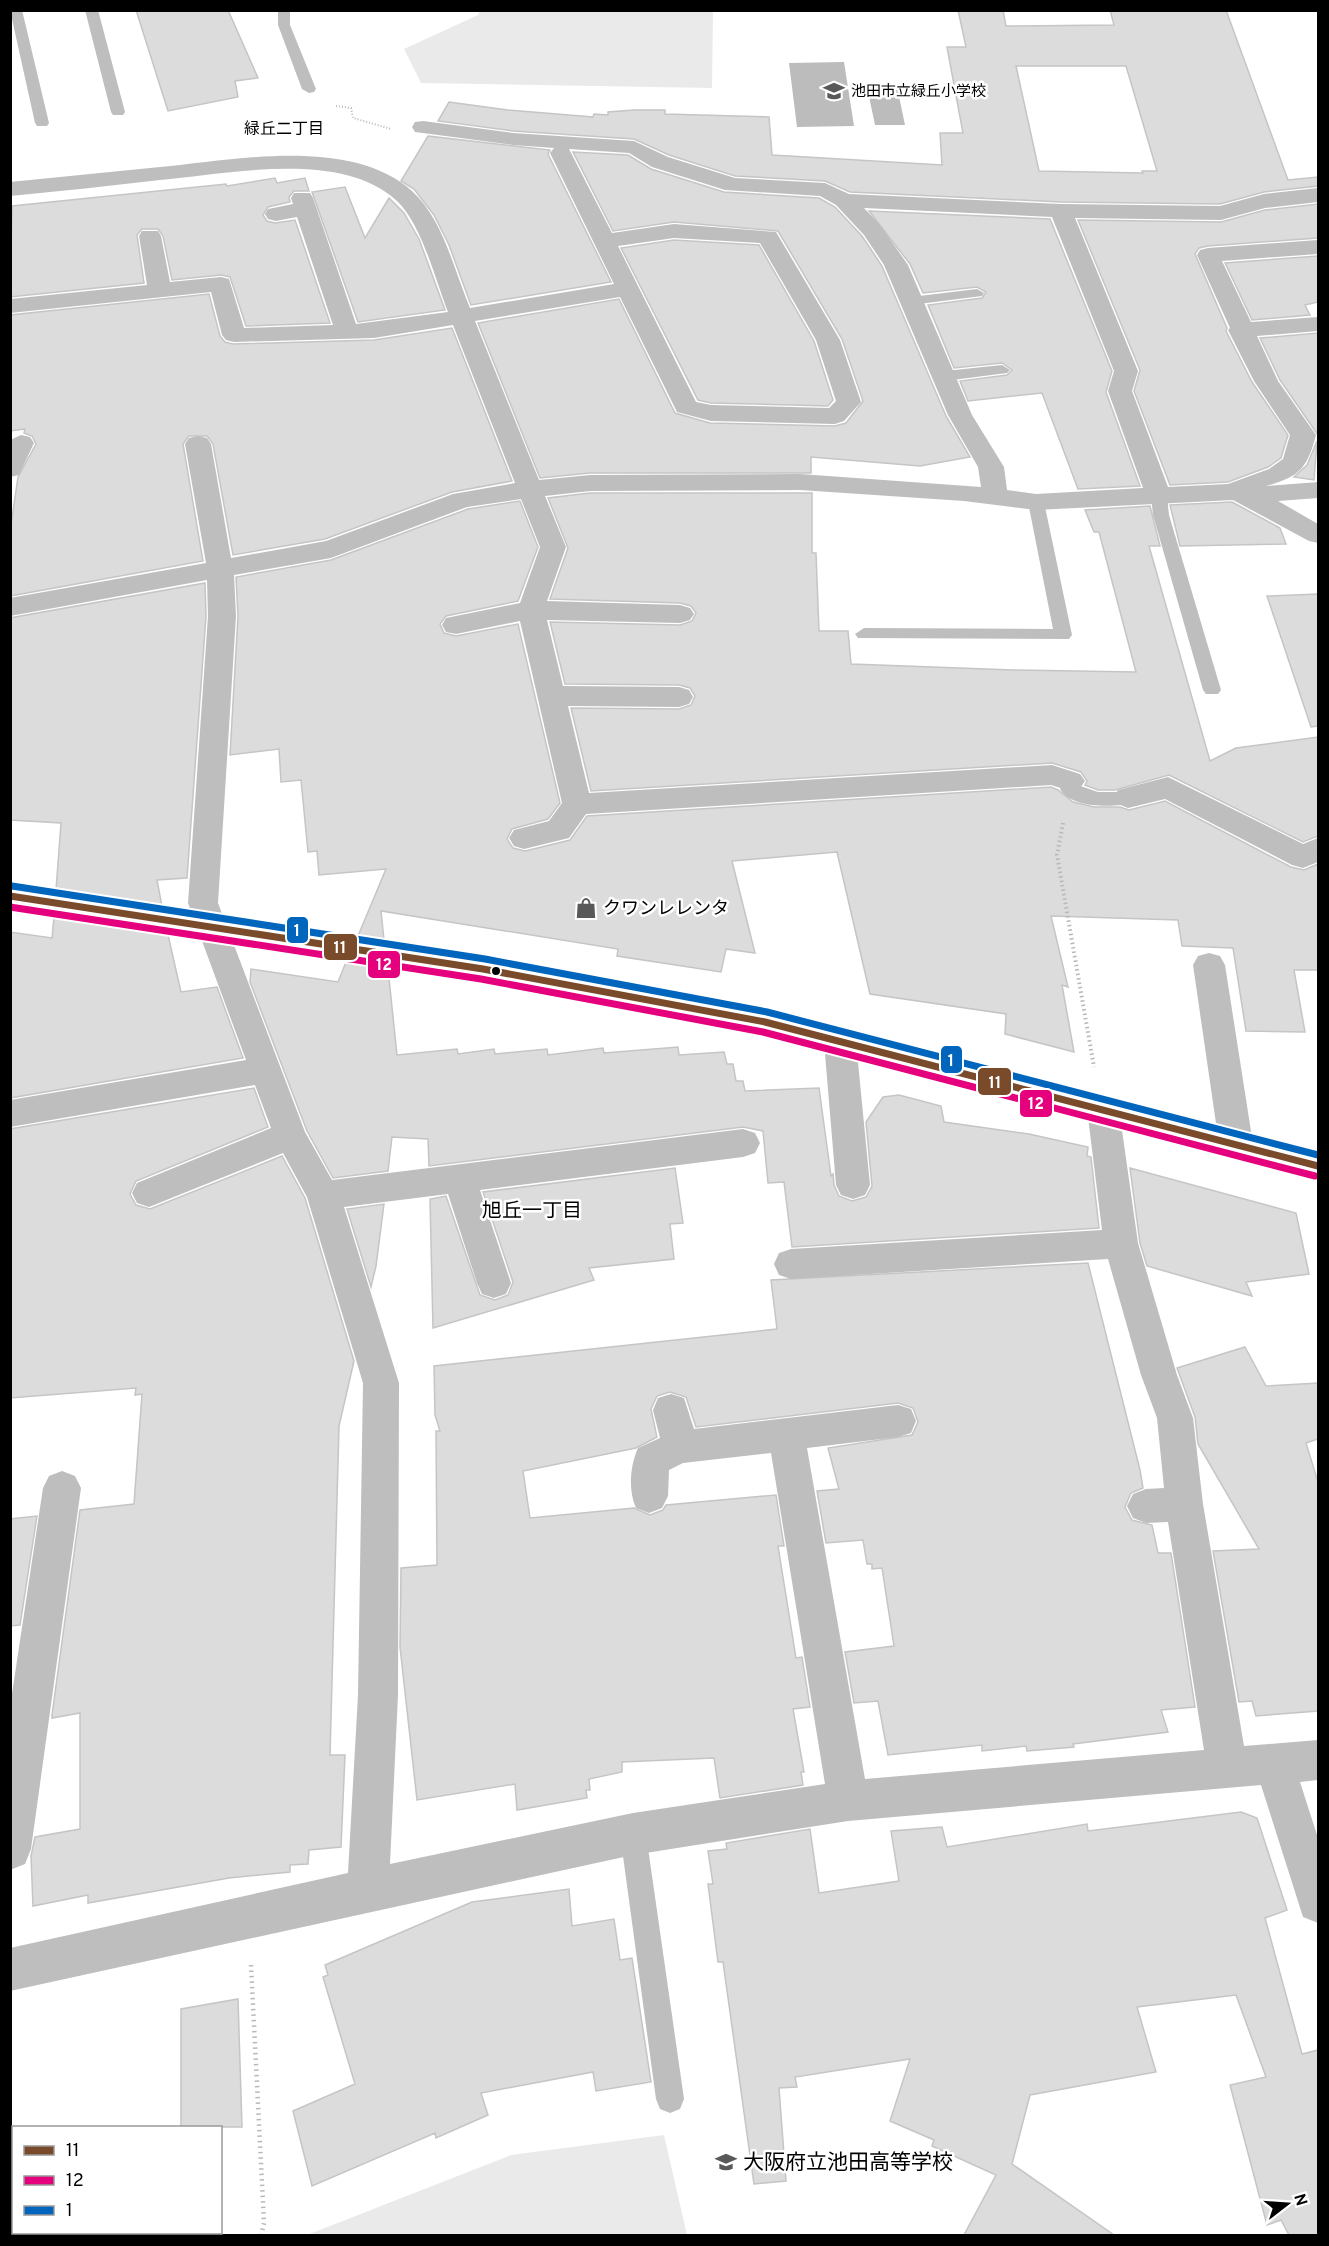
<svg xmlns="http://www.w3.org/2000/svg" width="1329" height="2246" font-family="Overpass,'Noto Sans JP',sans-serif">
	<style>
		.green { fill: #eaeaea }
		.water { fill: #bcbcbc }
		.building { fill: #dcdcdc; stroke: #c5c5c5; stroke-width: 1.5; fill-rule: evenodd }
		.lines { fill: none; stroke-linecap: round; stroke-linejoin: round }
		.path-far2 { stroke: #b8b8b8; stroke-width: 2; stroke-dasharray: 1 2; stroke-linecap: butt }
		.path-far1 { stroke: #b8b8b8; stroke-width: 4; stroke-dasharray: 1.5 3; stroke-linecap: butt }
		.path { stroke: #b8b8b8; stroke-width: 4.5; stroke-dasharray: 1.5 4; stroke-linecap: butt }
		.service { fill: #bebebe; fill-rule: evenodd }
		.minor { fill: #bebebe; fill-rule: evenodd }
		.tertiary { fill: #bebebe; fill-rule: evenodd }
		.bus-1-casing { stroke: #fff; stroke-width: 11 }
		.bus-2-casing { stroke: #fff; stroke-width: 11 }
		.bus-3-casing { stroke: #fff; stroke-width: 11 }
		.bus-1 { stroke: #7a4b2a; stroke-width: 7 }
		.bus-2 { stroke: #e5007d; stroke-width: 7 }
		.bus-3 { stroke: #0065bd; stroke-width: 7 }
		.bus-dot { fill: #000; stroke: #fff; stroke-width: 2 }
		.labels { text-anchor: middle; stroke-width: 5; stroke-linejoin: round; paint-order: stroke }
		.far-poi-label { font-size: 15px; fill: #000; stroke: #fff; text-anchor: start }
		.far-neighbourhood-label { font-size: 16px; fill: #000; stroke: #fff }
		.poi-label { font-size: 18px; fill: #000; stroke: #fff; text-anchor: start }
		.neighbourhood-label { font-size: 20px; fill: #000; stroke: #fff }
		.near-poi-label { font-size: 21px; fill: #000; stroke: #fff; text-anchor: start }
		.line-badge { stroke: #fff; stroke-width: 2 }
		.badge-label { font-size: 16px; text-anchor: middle; font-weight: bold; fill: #fff }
	</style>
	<rect width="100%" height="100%" fill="#fff"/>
	<path class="green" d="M480 11H713L712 88 421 83 404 49 478 15Z
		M664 2135 687 2235H307L511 2155Z"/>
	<path class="water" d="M844 62 854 126 797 127 789 63Z
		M867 87H897L905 125H875Z"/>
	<path class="building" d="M136 10H228L258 78 235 81 238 97 168 111Z
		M958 10H1003L1006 26 1114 25 1110 10H1226L1288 180 1318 177V186L1264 192 1220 204 1061 202 850 192 825 181 735 176 669 155 634 139 513 131 438 121 449 102 508 110 593 117 594 114 608 115V112L634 110H665V114L769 117 772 155 942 165 940 133H963L947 47H966ZM1016 66H1126L1157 171H1142L1143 173 1039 171Z
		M428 136 550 150 548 154 611 282 471 305 449 245 434 215 414 189 401 181Z
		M573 152 628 155 651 169 724 192 819 198 835 207 862 236 882 266 946 416 970 457 920 466 811 457V473H590L540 478 478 323 619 299 675 413 710 423 835 426 846 423 863 401 842 339 778 231 674 222 613 231Z
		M275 178 277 183 305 178 309 191H294L289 197 290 202 268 207 263 215 267 221 275 223 295 220 330 323 246 326 230 277 221 275 172 280 163 236 158 229H142L137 235 144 283 10 297 12 206 226 184 227 186Z
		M345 187 365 238 389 198 404 213 419 239 445 310 358 322 312 192Z
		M1318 204V238L1208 246 1199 248 1195 254 1227 328 1226 331 1252 382 1288 435 1281 458 1268 467 1228 482 1170 485 1134 391 1140 370 1078 220 1221 222 1265 210Z
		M869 211 1050 219 1112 371 1106 392 1140 486 1078 489 1042 393 968 401 960 381 1007 375 1012 370 1002 363 954 368 928 305 982 298 986 292 977 287 923 293 910 264Z
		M674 240 759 245 814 341 833 400 828 406 711 403 698 400 621 248Z
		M1318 256V302L1305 305 1310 315 1252 320 1225 263Z
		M209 294 220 336 225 342 233 344 374 340 452 328 512 481 452 492 325 539 233 555 213 444 207 436H189L183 444 203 561 10 596V532L18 477 36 444 32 436 24 433 25 429 10 431V315Z
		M1318 333V435L1280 380 1260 338Z
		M1317 441 1314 480 1294 477 1307 465Z
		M590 493H812V553H816L819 631H848L851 664 1013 670 1136 672 1099 532H1094L1085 510 1150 506 1160 546H1149L1210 761 1236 748 1318 737V836L1303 842 1169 775 1115 790H1098L1085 785 1087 781 1081 772 1052 763 591 791 571 708 679 709 691 705 695 696 690 688 679 685 565 684 550 622 680 625 692 621 696 613 691 606 680 603 550 599 568 548 548 498Z
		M520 501 538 547 518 601 446 616 440 624 444 633 456 636 518 624 560 803 548 819 512 829 507 839 513 848 525 851 570 840 587 816 1051 787 1058 790 1073 802 1094 807H1120L1129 810 1165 801 1291 867 1304 870 1318 864V970H1294L1305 1032 1246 1031 1233 948 1182 946 1178 920 1051 916 1068 987 1062 985 1074 1052 1005 1034 1006 1014 870 994 837 852 732 861 755 953 726 949 721 972 617 956 618 949 381 911 384 940 358 936 386 869 319 875 317 851 308 852 301 780 281 782 279 749 230 755 238 616 236 577 331 560 468 509Z
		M1232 502 1280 528 1286 544 1180 546 1170 505Z
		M205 583 206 616 187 878 157 880 162 906 56 890 61 823 10 820V618Z
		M1318 594V726L1311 727 1267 596Z
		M54 917 168 935 181 992 217 987 243 1058 10 1098V932L52 938Z
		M346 962 388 969 397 1055 457 1049 458 1054 494 1049 495 1054 547 1049 548 1055 603 1048 604 1053 678 1047 679 1055 724 1052 727 1064H733L736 1081H743L745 1091 819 1088 831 1176 833 1174 834 1185 839 1196 852 1201 866 1197 872 1186 866 1122 883 1097 899 1095 941 1106 944 1122 1029 1134 1088 1147 1087 1156 1091 1157 1099 1228 792 1247 784 1182 768 1183 763 1131 743 1127 429 1166 428 1139 392 1137 388 1171 333 1178 307 1131 250 982 251 969 338 982Z
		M254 1088 268 1127 136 1181 130 1194 136 1205 150 1209 282 1156 305 1198 354 1361 339 1426 330 1755H345L341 1847 309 1850 308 1864 290 1865V1872L229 1878 88 1903V1895L33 1906 31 1856 35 1837 80 1829V1713L52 1718V1715L80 1510 134 1504 142 1394 135 1395 136 1388 10 1398V1129Z
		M675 1168 683 1223 670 1224 674 1259 589 1268 594 1280 433 1328 430 1199 446 1196 480 1295 495 1300 508 1295 513 1282 483 1192Z
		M1130 1168 1296 1213 1309 1274 1246 1282 1252 1296 1147 1266 1140 1243Z
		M384 1204 376 1266 371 1287 347 1209Z
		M1088 1263 1140 1470 1143 1488 1131 1493 1125 1507 1132 1520 1152 1525 1158 1553H1171L1195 1707 1161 1710 1168 1732 1073 1744 1074 1747 1027 1751 1026 1746 982 1751V1745L888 1755 878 1701 854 1703 845 1652 894 1646 882 1568 872 1569V1564H867L863 1540 826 1543 817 1491 839 1489 828 1448 912 1435 918 1422 913 1408 898 1403 696 1427 686 1397 670 1392 657 1396 651 1409 657 1437 636 1448 523 1471 530 1518 634 1508 650 1515 663 1510 666 1505 776 1495 784 1546H778L796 1658 802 1657 810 1707 793 1709 804 1772H801L803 1785 720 1798 714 1758 622 1762V1772L589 1779 590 1790H586L587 1798 517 1810 515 1784 417 1800 400 1647 401 1568 437 1565 436 1431H440L435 1415 434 1366 777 1329 771 1280Z
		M1245 1347 1266 1386 1318 1383V1439L1306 1443 1318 1482V1711L1256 1716 1252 1701 1239 1702 1213 1551 1259 1549 1198 1444 1195 1417 1177 1368Z
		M37 1516 20 1625 10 1626V1519Z
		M1241 1812 1257 1818 1287 1910 1265 1918 1302 2054 1318 2050V2235H1289L1281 2220 1267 2225 1230 2085 1266 2077 1236 1995 1137 2007 1156 2072 1030 2095 1012 2164 1114 2235H964L996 2175 932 2146 934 2140 890 2121 910 2059 795 2077 797 2087 779 2088 786 2181 754 2184 723 1962H718L708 1884H713L708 1851 727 1849 726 1843 810 1829 819 1893 899 1881 891 1831 942 1827 947 1847 1087 1824 1088 1831Z
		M569 1889 572 1926 614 1919 620 1960 632 1958 651 2082 596 2091 593 2072 481 2093 488 2115 436 2138 435 2133 312 2186 293 2111 355 2084 323 1977 328 1975 325 1965 472 1902Z
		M238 1999 242 2127H181V2009Z"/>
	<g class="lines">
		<path class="path-far2" d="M336 106 351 108 353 118 391 129"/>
		<path class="path-far1" d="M1063 823 1057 855 1094 1067"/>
		<path class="path" d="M251 1965 264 2223 261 2236"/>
		<path class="service" d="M10 10H22L49 123 47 126H37L35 123Z
			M85 10H98L125 112 123 115H113L111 112Z
			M278 10H290V25L316 89 314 92 309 93 302 89 278 25Z
			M977 289 984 293 982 296 911 305 904 301 911 297Z
			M1002 365 1010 370 1007 373 945 381 937 376 945 371Z
			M1159 491 1167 496 1169 515 1221 690 1218 694H1206L1203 690 1153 515 1151 496Z
			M1036 497 1044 502 1072 635 1069 639 858 638 855 634 864 628 1053 629 1028 502Z
			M1069 782 1098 792H1135L1137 797 1135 802C1116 808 1071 809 1060 789L1062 784Z
			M633 1821 642 1825 646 1834 684 2099 680 2109 670 2113 660 2109 656 2099 620 1834 624 1825Z"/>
		<path class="minor" d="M423 121 513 133 634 141 668 157 735 178 825 183 849 194 1061 204 1220 206 1264 194 1318 188V202L1265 208 1221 220 1075 218 1138 371 1132 391 1168 487 1228 484 1269 469 1283 459 1290 435 1254 381 1228 330 1230 328 1197 255 1200 250 1208 248 1318 240V254L1222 261 1251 322 1318 317V331L1257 336 1278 381 1316 435C1307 469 1299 477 1266 486L1318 482V498L1278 501 1318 524V543L1309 541 1233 500 1036 510 964 501 800 490 590 491 545 496 566 547 547 601 680 605 690 608 694 614 690 620 680 623 547 620 563 686 679 687 689 690 693 697 689 704 679 707 568 706 589 793 1052 765 1080 774 1085 781 1080 788 1070 791 1051 785 586 814 569 838 524 849 514 846 509 838 514 830 549 821 562 803 520 621 456 634 446 632 442 625 446 618 520 603 540 547 521 499 467 507 331 558 234 575 236 616 218 903 305 1132 332 1180 743 1129 755 1133 760 1143 755 1153 743 1157 480 1190 511 1283 506 1294 494 1298 482 1294 477 1283 448 1194 344 1207 399 1383 398 1695 390 1864 633 1813 825 1784 771 1453 683 1463 669 1470 668 1496 662 1508 649 1513 636 1508C628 1490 630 1466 638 1448L660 1438 653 1410 658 1398 671 1394 684 1398 694 1429 898 1405 911 1409 916 1421 911 1433 898 1437 807 1448 865 1779 1204 1750 1168 1522 1146 1523 1133 1518 1127 1506 1133 1494 1146 1489 1164 1488 1157 1418 1141 1375 1108 1259 791 1279 779 1275 774 1264 779 1253 791 1249 1102 1230 1087 1109 1091 1100 1103 1096 1115 1100 1119 1109 1138 1243 1177 1375 1193 1418 1203 1504 1244 1746 1318 1740V1780L1300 1782 1318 1838V1923L1303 1917 1261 1785 848 1821 633 1855 10 1991V1948L348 1873 358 1695 363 1383 307 1197 283 1153 149 1207 137 1203 132 1193 137 1183 271 1128 255 1085 10 1127V1100L246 1060 188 903 208 616 207 580 10 616V598L206 563 185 444 189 438 198 436 207 438 211 444 231 558 326 541 453 494 515 483 453 325 374 338 234 342 226 340 222 335 211 292 10 313V299L147 285 139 236 142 231H158L161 236 170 282 221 277 229 279 244 328 333 325 297 217 276 221 268 219 265 214 268 209 293 204 291 198 294 193H310L313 198 356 324 448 312C435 279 422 225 397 201 342 149 228 174 160 180 110 186 60 191 10 196V182C60 177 110 172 160 167 234 160 351 136 412 191 443 219 454 270 470 308L614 284 550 153 554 148 513 145 415 132 412 127 415 122ZM569 149 629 153 652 167 725 190 820 196 836 205 864 235 884 265 948 415 978 467 981 487 800 474 590 475 539 480 475 321 620 297 677 412 711 421 835 424 844 421 861 402 840 340 776 232 674 224 612 233ZM864 208 1052 217 1114 371 1108 391 1143 488 1036 494 1007 490 1004 467 972 415 908 265 880 225ZM674 238 760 243 816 340 836 401 829 408 711 405 696 402 618 246Z
			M21 435 30 437 34 443 19 475 10 477V440Z
			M1168 777 1303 844 1318 838V862L1303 868 1292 865 1165 799 1128 808 1118 804 1113 797 1118 790Z
			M1209 953 1220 956 1225 965 1253 1144 1248 1154 1236 1158 1224 1154 1219 1144 1193 965 1198 956Z
			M840 1029 851 1033 856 1042 870 1185 865 1195 853 1199 841 1195 836 1185 824 1042 829 1033Z
			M62 1471 75 1476 81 1488 31 1849 25 1864 10 1870V1707L43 1488 49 1476Z"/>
		<path class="tertiary" d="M10 885 483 957 765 1009 1318 1152V1180L765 1035 483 981 10 908Z"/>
		<defs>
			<path id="bus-1" d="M10 896 483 969 765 1022 1318 1166"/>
			<path id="bus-2" d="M10 907 481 979 763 1032 1315 1176"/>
			<path id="bus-3" d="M12 886 485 959 767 1012 1318 1155"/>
		</defs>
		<use href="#bus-1" class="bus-1-casing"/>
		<use href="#bus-2" class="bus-2-casing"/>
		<use href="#bus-3" class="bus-3-casing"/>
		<use href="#bus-1" class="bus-1"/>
		<use href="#bus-2" class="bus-2"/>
		<use href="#bus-3" class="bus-3"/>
	</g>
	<defs>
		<symbol id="school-bare" viewBox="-9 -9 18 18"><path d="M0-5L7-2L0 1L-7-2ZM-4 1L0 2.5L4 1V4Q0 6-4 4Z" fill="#595959" stroke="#fff" stroke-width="2.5" paint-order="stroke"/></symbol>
		<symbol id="shop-bare" viewBox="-9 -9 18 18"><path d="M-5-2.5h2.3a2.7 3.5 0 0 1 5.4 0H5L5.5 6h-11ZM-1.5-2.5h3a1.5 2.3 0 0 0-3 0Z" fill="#595959" stroke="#fff" stroke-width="2.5" paint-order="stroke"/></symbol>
	</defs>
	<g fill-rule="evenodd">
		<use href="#school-bare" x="819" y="76" width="30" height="30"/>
		<use href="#shop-bare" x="571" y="893" width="30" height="30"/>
		<use href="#school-bare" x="711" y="2147" width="30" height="30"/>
	</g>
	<circle class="bus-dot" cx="496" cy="971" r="5"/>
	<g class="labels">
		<g class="far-poi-label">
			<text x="851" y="96">池田市立緑丘小学校</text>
		</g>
		<g class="far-neighbourhood-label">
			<text x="284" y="134">緑丘二丁目</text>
		</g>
		<g class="poi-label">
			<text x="603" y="914">クワンレレンタ</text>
		</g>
		<g class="neighbourhood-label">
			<text x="532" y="1217">旭丘一丁目</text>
		</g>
		<g class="near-poi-label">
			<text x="743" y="2169">大阪府立池田高等学校</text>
		</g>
	</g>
	<g class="line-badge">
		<rect x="286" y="916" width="23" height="28" rx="6" fill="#0065bd"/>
		<rect x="323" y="933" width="35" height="28" rx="6" fill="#7a4b2a"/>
		<rect x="367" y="950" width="34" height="29" rx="6" fill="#e5007d"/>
		<rect x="940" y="1045" width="23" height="29" rx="6" fill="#0065bd"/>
		<rect x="977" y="1067" width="35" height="29" rx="6" fill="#7a4b2a"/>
		<rect x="1019" y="1089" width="34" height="29" rx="6" fill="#e5007d"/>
	</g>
	<g class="badge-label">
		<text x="297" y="936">1</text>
		<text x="340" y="953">11</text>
		<text x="384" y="970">12</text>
		<text x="951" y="1066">1</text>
		<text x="995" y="1088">11</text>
		<text x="1036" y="1109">12</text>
	</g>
	<rect width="1329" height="2246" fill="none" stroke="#000000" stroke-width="24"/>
	<rect x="12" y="2126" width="210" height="108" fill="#ffffff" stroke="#999999" stroke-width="1.5"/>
	<rect x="24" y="2146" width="30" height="9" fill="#7a4b2a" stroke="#999999" stroke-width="1.5"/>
	<text x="66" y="2156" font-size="18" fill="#000000">11</text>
	<rect x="24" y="2176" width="30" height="9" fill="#e5007d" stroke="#999999" stroke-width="1.5"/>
	<text x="66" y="2186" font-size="18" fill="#000000">12</text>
	<rect x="24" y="2206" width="30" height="9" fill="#0065bd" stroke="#999999" stroke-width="1.5"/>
	<text x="66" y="2216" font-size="18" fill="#000000">1</text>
	<g transform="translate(1287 2204) rotate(73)" stroke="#ffffff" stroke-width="4.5" paint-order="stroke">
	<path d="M0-4.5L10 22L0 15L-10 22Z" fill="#000000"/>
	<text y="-9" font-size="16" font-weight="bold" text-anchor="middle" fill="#000000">N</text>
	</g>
</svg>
